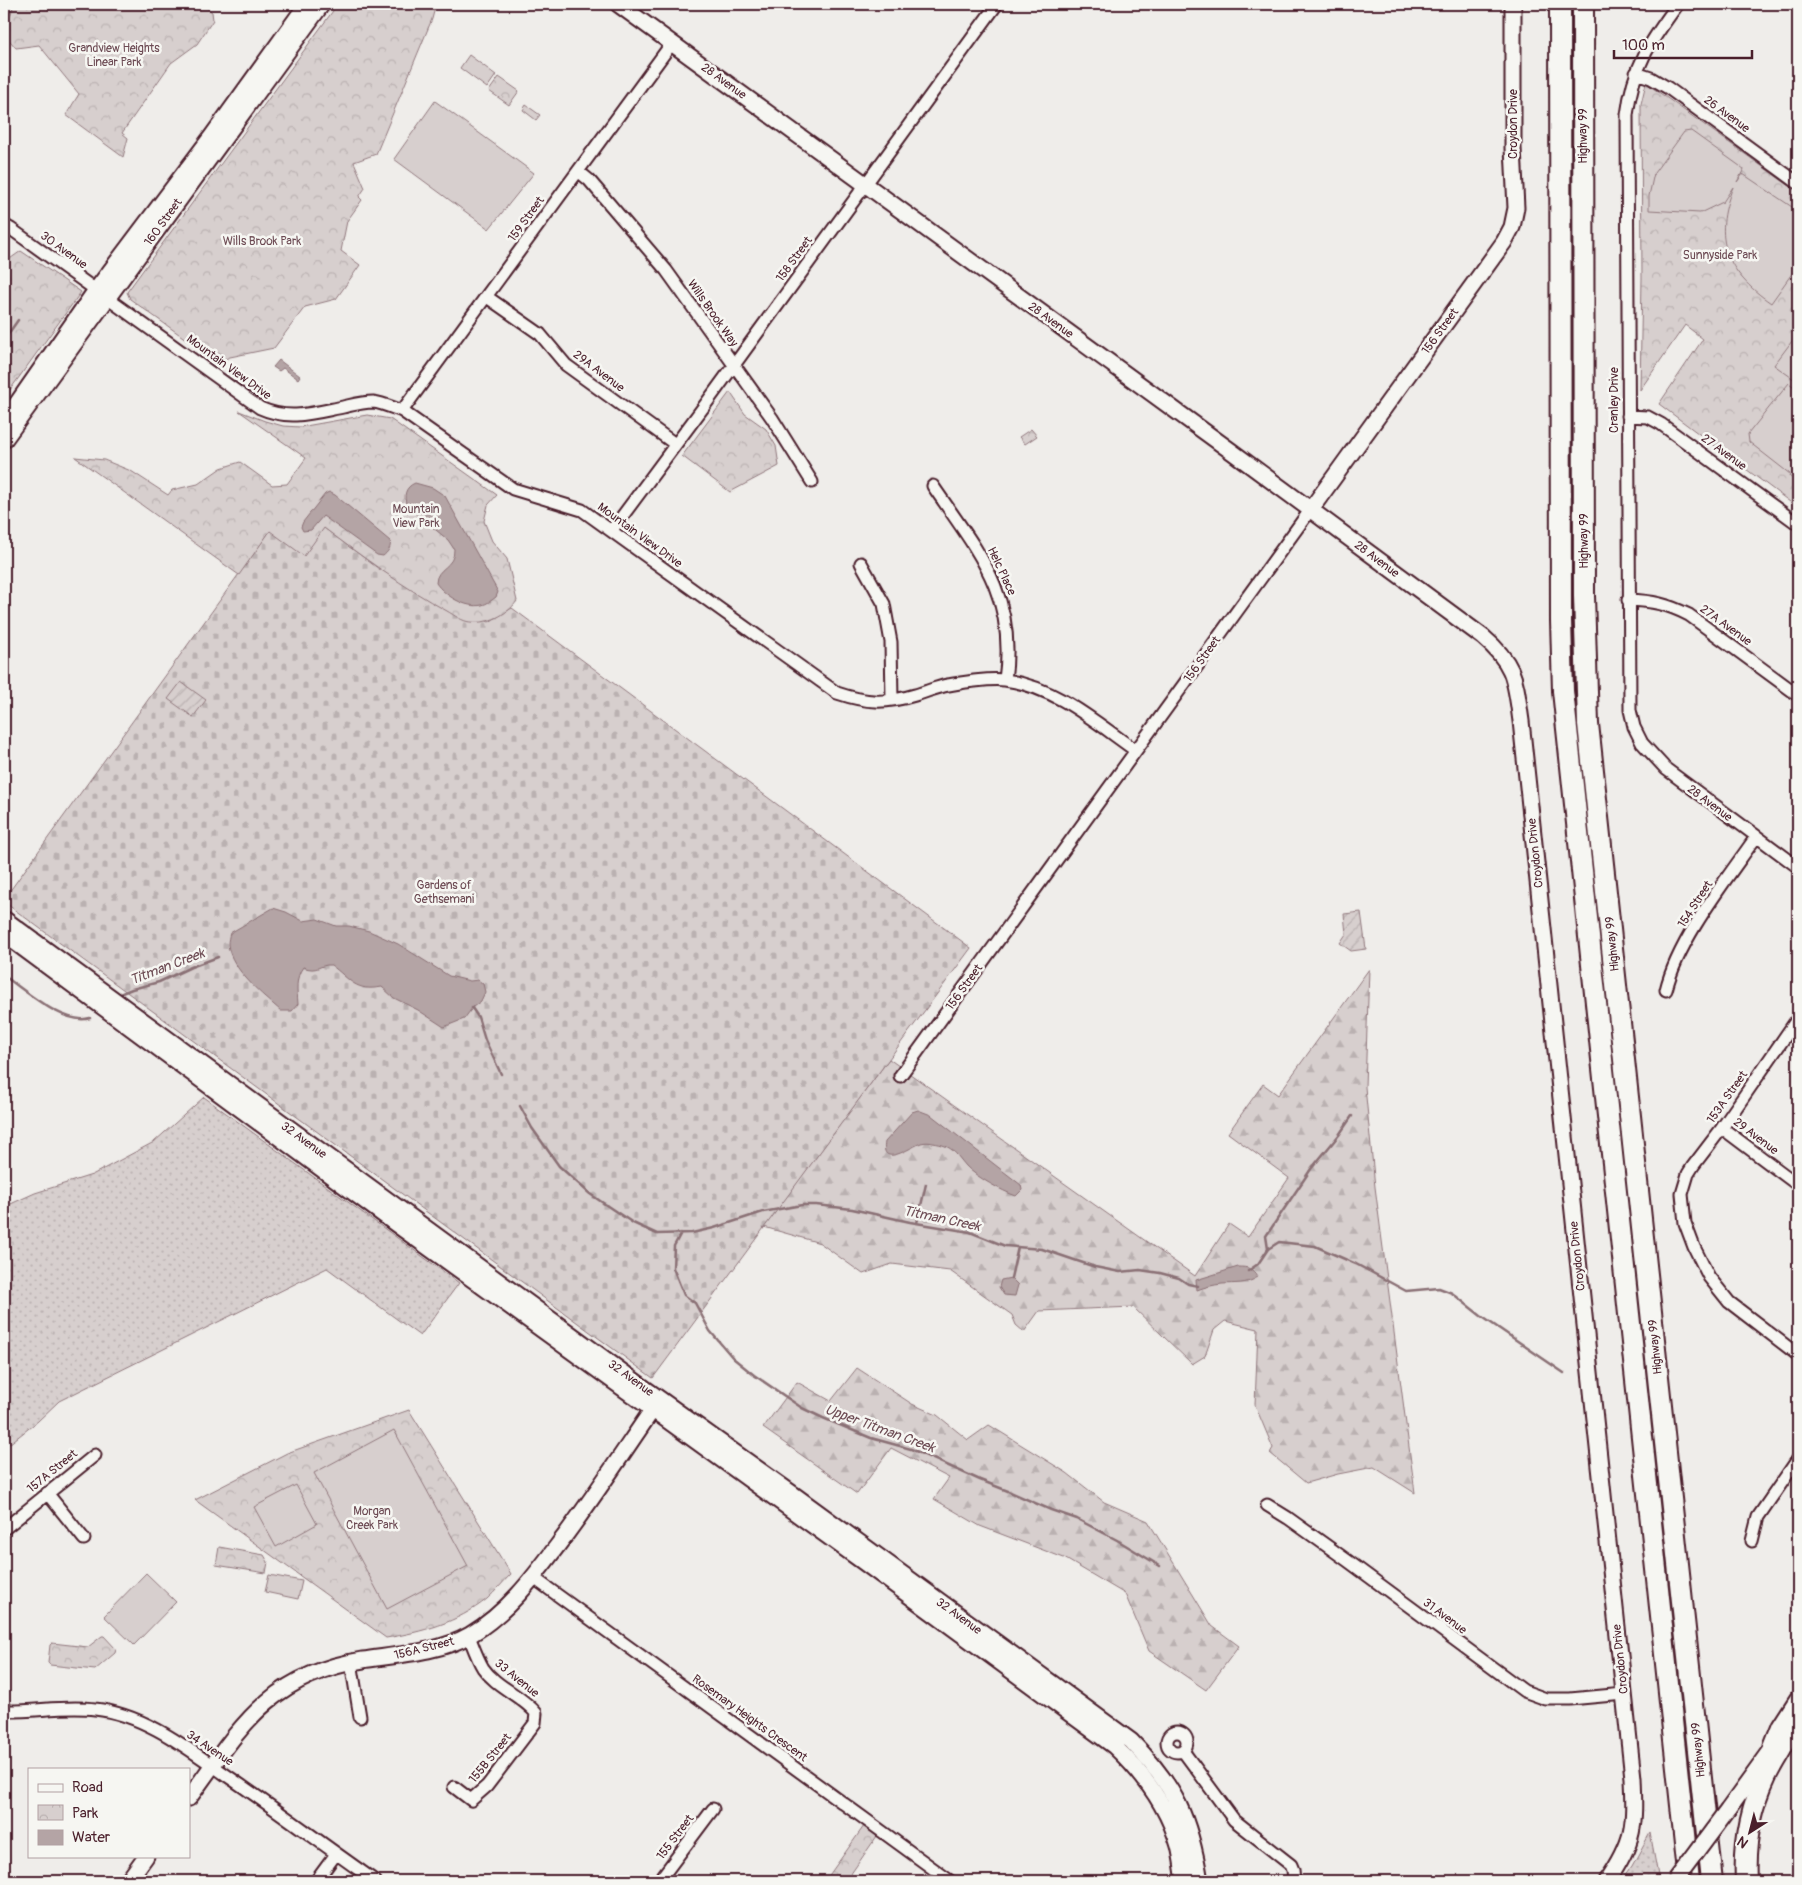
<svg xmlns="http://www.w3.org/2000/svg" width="1802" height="1885" font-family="Pangolin,sans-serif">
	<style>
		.grass { fill: url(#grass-dots); stroke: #90777c }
		.forest { fill: url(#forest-firs); stroke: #90777c }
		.cemetery { fill: url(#cemetery-stones); stroke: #90777c }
		.park { fill: url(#park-crowns); stroke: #90777c }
		.garden { fill: url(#garden-furrows); stroke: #90777c }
		.pitch { fill: #d7cfce; stroke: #90777c }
		.water { fill: #b4a4a5; stroke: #8a6f74 }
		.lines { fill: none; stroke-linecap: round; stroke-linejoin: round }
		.stream { stroke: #8a6f74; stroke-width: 2.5 }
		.street-casing { stroke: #4a1f2b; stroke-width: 15 }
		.secondary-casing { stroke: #4a1f2b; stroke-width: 19 }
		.highway-casing { stroke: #4a1f2b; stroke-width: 24 }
		.street { stroke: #f6f6f2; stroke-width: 11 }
		.secondary { stroke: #f6f6f2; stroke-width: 15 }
		.highway { stroke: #f6f6f2; stroke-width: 20 }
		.secondary-bridge-casing { stroke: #4a1f2b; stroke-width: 19; stroke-linecap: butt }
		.secondary-bridge { stroke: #f6f6f2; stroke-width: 15 }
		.labels { text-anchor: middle; stroke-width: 5; stroke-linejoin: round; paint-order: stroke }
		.park-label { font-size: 12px; fill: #6d4b54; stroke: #f6f6f2 }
		.street-label { font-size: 12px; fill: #4a1f2b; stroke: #f6f6f2 }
		.water-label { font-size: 14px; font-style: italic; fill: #6f4e56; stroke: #f6f6f2 }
	</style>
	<defs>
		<pattern id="grass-dots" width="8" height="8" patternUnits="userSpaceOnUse" patternTransform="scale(1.25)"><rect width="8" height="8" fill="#d7cfce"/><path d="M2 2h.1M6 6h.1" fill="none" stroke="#bab1b1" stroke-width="1.8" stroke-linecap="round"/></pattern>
		<pattern id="forest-firs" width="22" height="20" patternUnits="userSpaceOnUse" patternTransform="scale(1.25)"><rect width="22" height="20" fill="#d7cfce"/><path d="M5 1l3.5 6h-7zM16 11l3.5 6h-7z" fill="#bab1b1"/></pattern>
		<pattern id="cemetery-stones" width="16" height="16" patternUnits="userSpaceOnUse" patternTransform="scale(1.25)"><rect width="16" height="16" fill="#d7cfce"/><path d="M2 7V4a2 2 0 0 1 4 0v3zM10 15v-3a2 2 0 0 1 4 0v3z" fill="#bab1b1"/></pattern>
		<pattern id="park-crowns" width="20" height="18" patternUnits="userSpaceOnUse" patternTransform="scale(1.25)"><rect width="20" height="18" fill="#d7cfce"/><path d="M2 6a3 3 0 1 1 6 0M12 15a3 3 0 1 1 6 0" fill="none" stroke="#bab1b1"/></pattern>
		<pattern id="garden-furrows" width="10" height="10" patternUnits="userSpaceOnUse" patternTransform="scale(1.25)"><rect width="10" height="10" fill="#d7cfce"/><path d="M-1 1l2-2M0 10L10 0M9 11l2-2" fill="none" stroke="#bab1b1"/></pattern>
	</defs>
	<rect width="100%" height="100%" fill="#efedea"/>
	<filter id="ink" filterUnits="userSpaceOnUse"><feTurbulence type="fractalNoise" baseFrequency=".02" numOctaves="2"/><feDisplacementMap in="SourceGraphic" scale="10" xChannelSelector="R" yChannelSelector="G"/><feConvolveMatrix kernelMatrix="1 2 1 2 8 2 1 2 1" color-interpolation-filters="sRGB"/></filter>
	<g filter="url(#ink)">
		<path class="grass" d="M204 1097 459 1283 420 1336 327 1268 59 1401 38 1421 4 1448V1207L35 1193 92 1175 154 1142Z
			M1650 1833 1659 1881H1621L1632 1866Z"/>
		<path class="forest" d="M1369 969 1365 1087 1375 1187 1415 1493 1374 1467 1338 1474 1306 1483 1270 1453 1273 1448 1255 1405 1258 1329 1225 1321 1214 1330 1205 1356 1192 1364 1133 1307 1039 1311 1024 1332 1016 1325 1012 1315 950 1271 892 1264 863 1274 820 1243 764 1227 889 1059 1195 1276 1229 1224 1248 1237 1289 1178 1228 1133 1263 1084 1278 1095Z
			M857 1368 912 1404 937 1415 968 1440 989 1425 1067 1473 1104 1502 1148 1521 1212 1626 1239 1646 1206 1690 1149 1651 1125 1594 1064 1558 980 1526 934 1499 949 1478 891 1448 857 1494 763 1428 797 1382 831 1401Z"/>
		<path class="cemetery" d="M324 528 379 569 489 622 512 608 971 948 653 1378 4 902V899L270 531Z"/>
		<path class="park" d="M14 4H202L212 12 213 20 197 44 171 63 122 133 128 138 123 157 66 115 79 94 39 45 16 48 4 34Z
			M338 4H436L432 19 376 154 354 162 365 188 359 197 362 200 347 221 341 251 360 265 336 299 305 307 274 348 230 357 218 362 130 299 127 292Z
			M499 77 519 91 509 105 489 91Z
			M1646 83 1798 192V508L1659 404 1703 339 1685 325 1640 390 1642 278 1641 104Z
			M21 251 81 292 4 398V263Z
			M730 392 745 414 766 429 776 446 779 466 730 492 682 456Z
			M239 411 265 421 283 426 300 427 367 415 390 419 497 495 488 505 484 521 492 541 507 559 517 601C507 615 488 624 471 622 463 622 454 615 447 611 403 587 364 558 324 528L304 556 270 531 239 575 75 457 104 460 131 471 168 495 172 490 198 484 221 468 240 462 272 485 287 484 306 458Z
			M1031 429 1037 436 1025 444 1019 437Z
			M409 1410 511 1574C503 1582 495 1592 487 1599 457 1623 422 1632 386 1638L195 1500 287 1453Z
			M219 1547 264 1555 268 1562 266 1573 216 1565Z
			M102 1636H104L116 1649 115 1653 95 1670 50 1665 48 1663 50 1645 52 1643 88 1647Z
			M864 1826 877 1836 846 1881H825Z"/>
		<path class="garden" d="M181 682 206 700 193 717 168 699Z
			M1361 912 1366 949 1351 951 1340 943 1346 934 1344 914Z"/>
		<path class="pitch" d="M469 55 496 75 487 88 460 68Z
			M435 101 534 173 489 229 394 159Z
			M526 105 540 115 536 120 523 110Z
			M1691 131 1744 169 1737 182 1743 174 1798 211V265L1771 303C1726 272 1712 239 1733 187L1723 202 1700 213 1649 210V196L1654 173 1684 132Z
			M1798 333V382L1774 365Z
			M1789 383 1798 390V483L1789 476 1790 474 1749 442 1748 434Z
			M394 1430 468 1566 387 1609 314 1473Z
			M296 1485 317 1524 276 1547 254 1507Z
			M146 1573 176 1602 134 1645 104 1616Z
			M269 1575 302 1581 298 1599 265 1592Z"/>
		<path class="water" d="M279 360 300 376 298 379 283 368 279 371 273 367Z
			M415 483 433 488 445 496 498 592 496 597C492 600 487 604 482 605 466 609 444 595 436 583 436 567 455 568 454 549L448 540 407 506C403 496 405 487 415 483Z
			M329 492 335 495 390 541C392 547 387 553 383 556L377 555 323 516 311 530 303 531 301 527 303 522 325 494Z
			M273 908 286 912 303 921 317 919 336 926H349L369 931 398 944 449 976 470 981 478 980 483 984 485 992 481 1001 473 1007 464 1019 444 1027 418 1010 394 998 382 987C355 992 351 980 331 965 319 964 318 973 303 967 295 978 297 990 298 1004L292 1011H281C264 996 230 969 228 944 228 941 229 936 230 933Z
			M918 1110 931 1115 1021 1185 1022 1190 1016 1196C1002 1191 976 1177 966 1166 954 1152 953 1146 933 1143 929 1142 925 1142 921 1143 911 1147 880 1169 885 1142L912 1112Z
			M1238 1267C1248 1267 1252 1268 1258 1277 1246 1285 1235 1283 1222 1284 1213 1285 1205 1287 1197 1290L1196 1280Z
			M1011 1278 1018 1285 1015 1296 1004 1295 999 1287 1001 1280Z"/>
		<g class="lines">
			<path class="stream" d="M4 340 18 320
				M4 976C25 990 64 1026 90 1018
				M122 993 132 989 159 982 191 967 218 957
				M472 1008 478 1017 485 1040 501 1074
				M520 1106 532 1128 559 1166 590 1194 609 1207 633 1223 657 1234 692 1233 714 1228 763 1212 802 1205H816L852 1209 910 1222 970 1232 1005 1246 1042 1249 1095 1267 1120 1272 1140 1270 1160 1273 1179 1278 1188 1284 1198 1286
				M917 1223 926 1184
				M681 1233 674 1246 673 1268 684 1295 695 1303 710 1331 733 1358 754 1375 802 1408 823 1418 871 1438 911 1449 980 1480 1008 1491 1051 1510 1077 1519 1117 1540 1160 1566
				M1268 1249 1279 1242 1315 1246 1356 1264 1406 1291 1439 1288 1452 1293 1481 1316 1564 1373
				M1248 1271 1258 1264 1268 1249 1266 1236 1311 1169 1339 1135 1352 1116
				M1011 1278 1018 1247"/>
			<defs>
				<path id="street" d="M1678 4C1650 42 1633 66 1627 115L1630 710 1634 727 1642 743 1666 769 1798 867
					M1636 73 1651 78 1668 88 1798 183
					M578 171 589 180 666 270 772 418 812 482
					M4 225 11 229 260 408C289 421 313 413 343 407 352 405 363 402 373 402 383 403 393 408 402 411L513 489 582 510 837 693C867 703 885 704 915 695 926 692 937 687 948 685 966 682 987 678 1005 680 1056 687 1095 722 1135 750
					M487 297 540 334 566 365 675 444
					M402 411 672 43
					M1628 416 1648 417 1661 424 1798 524
					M933 486C978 552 1017 595 1005 680
					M612 530 705 405 997 4
					M861 563 884 604 891 642 892 700
					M1628 600C1653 601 1667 604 1689 615L1798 695
					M1666 990C1678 940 1726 880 1756 837
					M1798 1018 1722 1128 1693 1166 1688 1174 1682 1194 1685 1223 1694 1247 1709 1277 1729 1302 1798 1355
					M900 1076 1311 509
					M1722 1128 1798 1185
					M47 1493 84 1539
					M1267 1505 1288 1518 1348 1561 1524 1691 1546 1699H1570L1624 1694
					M4 1529 95 1455
					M1752 1541 1758 1517 1798 1459
					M534 1578 950 1881
					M351 1662 360 1717
					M4 1711C34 1712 65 1705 95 1709 144 1714 187 1748 226 1775 276 1809 325 1846 375 1881
					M1167 1742a10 10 0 1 1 20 0a10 10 0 1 1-20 0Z
					M1183 1751 1234 1820 1291 1865 1293 1870 1294 1881
					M454 1787 471 1800 487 1786 535 1723 536 1713C521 1695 496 1687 483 1668 477 1658 473 1646 469 1636
					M316 1881 336 1854
					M659 1881 713 1809"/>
				<path id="secondary" d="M618 4 1231 451 1483 637C1516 665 1515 680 1521 721L1633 1778C1635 1825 1635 1841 1607 1881
					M4 422 96 290 212 136 307 4
					M4 440 322 4
					M1311 509 1504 242 1512 227 1516 208 1513 148V4
					M4 919 647 1390 797 1497 1131 1741C1176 1787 1190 1819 1200 1881
					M4 934 396 1224 862 1561 1114 1746C1144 1774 1168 1807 1179 1846 1182 1858 1183 1870 1185 1881
					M1772 1746 1780 1726 1798 1698
					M189 1798C240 1728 269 1675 363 1660 396 1655 441 1652 470 1635 510 1611 536 1574 564 1537 596 1494 626 1448 657 1403
					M1728 1810 1770 1752 1798 1720
					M128 1881 146 1856"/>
				<path id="highway" d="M1560 4 1561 621 1563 691 1689 1881
					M1583 4 1584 596 1588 724 1712 1881
					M1746 1881C1744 1845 1751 1808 1766 1776 1774 1759 1785 1745 1792 1728"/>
			</defs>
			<use href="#street" class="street-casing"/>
			<use href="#secondary" class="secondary-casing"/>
			<use href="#highway" class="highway-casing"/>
			<use href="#street" class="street"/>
			<use href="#secondary" class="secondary"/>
			<use href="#highway" class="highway"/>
			<defs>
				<path id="secondary-bridge" d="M1675 1881 1728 1810"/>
			</defs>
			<use href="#secondary-bridge" class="secondary-bridge-casing"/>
			<use href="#secondary-bridge" class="secondary-bridge"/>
		</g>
	</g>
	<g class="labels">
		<g class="park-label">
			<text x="114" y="52">Grandview Heights<tspan x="114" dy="14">Linear Park</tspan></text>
			<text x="262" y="245">Wills Brook Park</text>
			<text x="1720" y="259">Sunnyside Park</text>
			<text x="416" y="513">Mountain<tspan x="416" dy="14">View Park</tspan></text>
			<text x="444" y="889">Gardens of<tspan x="444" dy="14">Gethsemani</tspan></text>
			<text x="372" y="1515">Morgan<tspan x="372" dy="14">Creek Park</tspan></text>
		</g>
		<g class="street-label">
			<text transform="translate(724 81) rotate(36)" y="4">28 Avenue</text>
			<text transform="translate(1727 114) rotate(36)" y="4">26 Avenue</text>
			<text transform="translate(1513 124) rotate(-90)" y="4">Croydon Drive</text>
			<text transform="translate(1583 136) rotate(-90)" y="4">Highway 99</text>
			<text transform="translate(526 219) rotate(-54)" y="4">159 Street</text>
			<text transform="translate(163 222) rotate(-54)" y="4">160 Street</text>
			<text transform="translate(64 250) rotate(36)" y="4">30 Avenue</text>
			<text transform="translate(794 259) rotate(-54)" y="4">158 Street</text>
			<text transform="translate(713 313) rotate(55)" y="4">Wills Brook Way</text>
			<text transform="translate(1051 320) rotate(36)" y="4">28 Avenue</text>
			<text transform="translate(1440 331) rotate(-54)" y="4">156 Street</text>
			<text transform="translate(229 367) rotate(36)" y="4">Mountain View Drive</text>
			<text transform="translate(599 371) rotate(37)" y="4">29A Avenue</text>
			<text transform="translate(1614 400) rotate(-90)" y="4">Cranley Drive</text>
			<text transform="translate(1724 452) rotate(36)" y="4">27 Avenue</text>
			<text transform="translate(640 535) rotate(36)" y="4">Mountain View Drive</text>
			<text transform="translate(1584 541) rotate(-90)" y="4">Highway 99</text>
			<text transform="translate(1377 559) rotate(37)" y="4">28 Avenue</text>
			<text transform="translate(1002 571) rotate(65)" y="4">Helc Place</text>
			<text transform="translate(1726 625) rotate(36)" y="4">27A Avenue</text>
			<text transform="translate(1202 659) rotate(-54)" y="4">156 Street</text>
			<text transform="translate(1710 803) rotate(37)" y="4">28 Avenue</text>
			<text transform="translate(1535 853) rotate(-96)" y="4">Croydon Drive</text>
			<text transform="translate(1695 904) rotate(-57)" y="4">154 Street</text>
			<text transform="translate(1612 944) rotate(-96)" y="4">Highway 99</text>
			<text transform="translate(964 987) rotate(-54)" y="4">156 Street</text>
			<text transform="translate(1727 1097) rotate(-55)" y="4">153A Street</text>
			<text transform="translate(1756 1136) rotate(37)" y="4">29 Avenue</text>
			<text transform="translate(304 1140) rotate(36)" y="4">32 Avenue</text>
			<text transform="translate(1577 1256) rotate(-96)" y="4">Croydon Drive</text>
			<text transform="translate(1655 1347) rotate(-96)" y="4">Highway 99</text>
			<text transform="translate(631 1378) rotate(36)" y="4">32 Avenue</text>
			<text transform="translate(52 1471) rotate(-39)" y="4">157A Street</text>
			<text transform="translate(959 1616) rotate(36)" y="4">32 Avenue</text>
			<text transform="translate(1445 1616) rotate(37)" y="4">31 Avenue</text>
			<text transform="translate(424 1648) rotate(-14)" y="4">156A Street</text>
			<text transform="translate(1620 1659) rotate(-96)" y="4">Croydon Drive</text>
			<text transform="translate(517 1678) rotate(39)" y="4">33 Avenue</text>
			<text transform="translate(750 1718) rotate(36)" y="4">Rosemary Heights Crescent</text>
			<text transform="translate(210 1748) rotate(34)" y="4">34 Avenue</text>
			<text transform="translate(1698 1750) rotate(-96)" y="4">Highway 99</text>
			<text transform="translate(490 1758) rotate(-51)" y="4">155B Street</text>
			<text transform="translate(675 1837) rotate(-53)" y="4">155 Street</text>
		</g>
		<g class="water-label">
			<text transform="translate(167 966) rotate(-21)" y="5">Titman Creek</text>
			<text transform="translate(942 1218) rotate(12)" y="5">Titman Creek</text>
			<text transform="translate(880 1428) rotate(20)" y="5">Upper Titman Creek</text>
		</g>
	</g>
	<rect width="1802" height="1885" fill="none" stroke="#f6f6f2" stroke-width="20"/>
	<rect x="10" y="10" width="1782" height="1865" fill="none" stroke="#4a1f2b" stroke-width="2" filter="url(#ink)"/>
	<rect x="28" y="1768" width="162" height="90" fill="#f6f6f2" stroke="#b1a0a2"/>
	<rect x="38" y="1784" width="25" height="8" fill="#f6f6f2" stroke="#b1a0a2"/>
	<text x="72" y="1792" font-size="15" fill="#4a1f2b">Road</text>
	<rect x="38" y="1805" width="25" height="15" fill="url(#park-crowns)" stroke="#b1a0a2"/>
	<text x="72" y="1818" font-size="15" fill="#4a1f2b">Park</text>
	<rect x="38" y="1830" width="25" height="15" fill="#b4a4a5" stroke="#b1a0a2"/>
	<text x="72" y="1842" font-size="15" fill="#4a1f2b">Water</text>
	<g transform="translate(1750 1832) rotate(216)" stroke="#f6f6f2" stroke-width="4" paint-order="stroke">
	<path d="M0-4L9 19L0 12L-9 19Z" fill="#4a1f2b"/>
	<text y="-8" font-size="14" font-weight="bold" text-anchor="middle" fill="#4a1f2b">N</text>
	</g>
	<path d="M1614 50v8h138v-8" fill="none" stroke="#4a1f2b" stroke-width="2.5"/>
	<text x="1622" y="50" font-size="15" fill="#4a1f2b" stroke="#f6f6f2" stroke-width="4" paint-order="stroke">100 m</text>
</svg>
